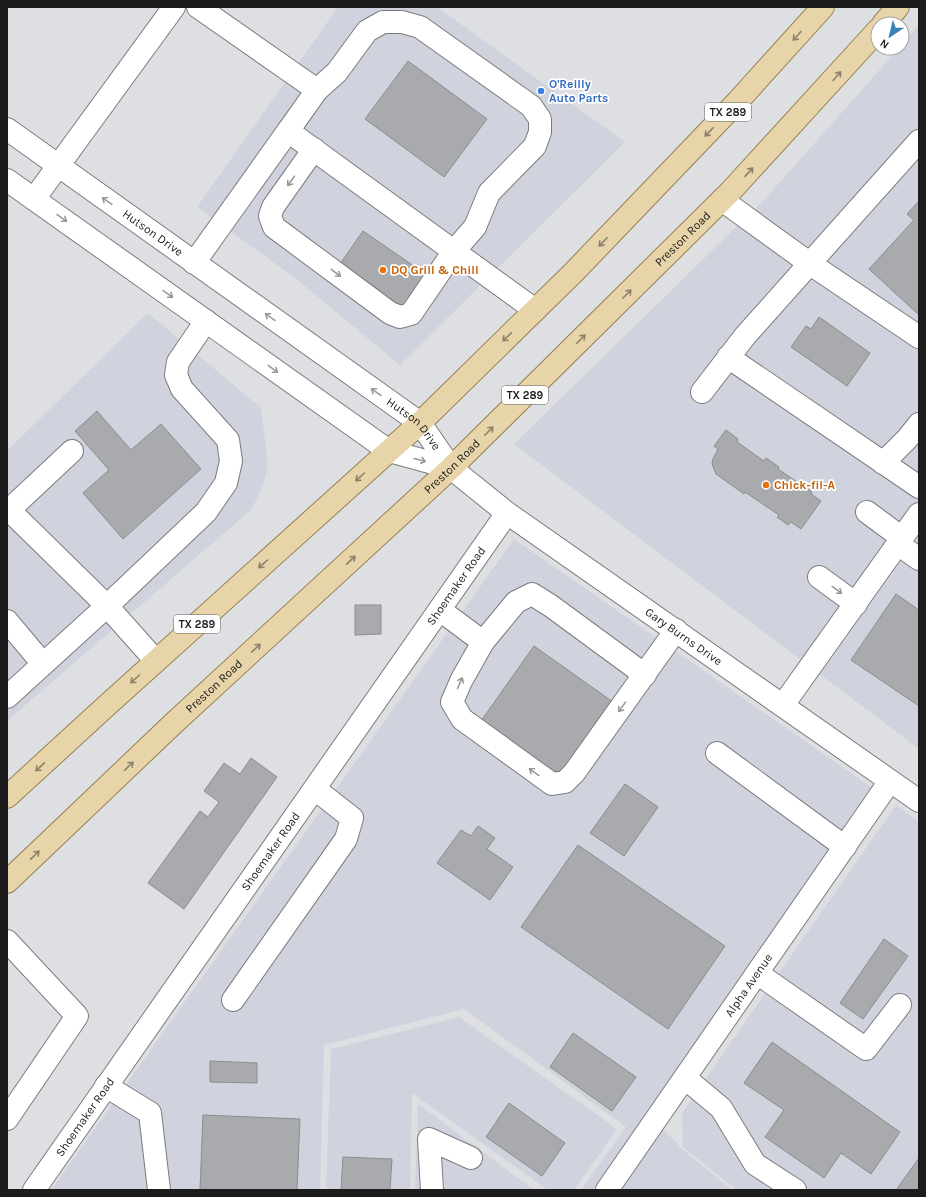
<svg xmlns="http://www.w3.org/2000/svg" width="926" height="1197" font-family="Karla,sans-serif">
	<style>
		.built { fill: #d0d3dd }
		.building { fill: #a9aaad; stroke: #8b8c8e }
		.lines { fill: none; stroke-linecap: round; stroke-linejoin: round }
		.minor-casing { stroke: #7c7c7f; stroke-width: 24 }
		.major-casing { stroke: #968152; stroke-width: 24 }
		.minor { stroke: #fff; stroke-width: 22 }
		.major { stroke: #e8d4a9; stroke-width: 22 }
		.oneway { stroke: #8c816a }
		.oneway2 { stroke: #999 }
		.shop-dot { fill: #3f7fe0; stroke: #fff; stroke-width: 1.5 }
		.food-dot { fill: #e8710a; stroke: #fff; stroke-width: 1.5 }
		.labels { text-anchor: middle; stroke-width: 3.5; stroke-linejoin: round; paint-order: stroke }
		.shield { fill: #fff; stroke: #606061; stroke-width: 1 }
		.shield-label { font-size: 11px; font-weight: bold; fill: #1c1c1d }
		.shop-label { font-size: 12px; font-weight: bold; fill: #366cbe; stroke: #fff; text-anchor: start }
		.street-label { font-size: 12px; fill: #1c1c1d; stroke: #fff }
		.food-label { font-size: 12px; font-weight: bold; fill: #c56008; stroke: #fff; text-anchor: start }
	</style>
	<rect width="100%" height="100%" fill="#dedfe2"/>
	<path class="built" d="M338 7H437L625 142 400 365 295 278 197 207Z
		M919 25V749L514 444 765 199 899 48H902V44Z
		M148 313 261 408 268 466 263 485 252 509 7 721V451Z
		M514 539 871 787 647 1112 682 1149 732 1190H581L626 1127 464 1009 324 1045 320 1190H51Z
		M896 805 919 822V1190H737L683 1147 682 1113Z
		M459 1017 617 1129 574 1190H548L412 1093 410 1190H326L331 1049Z
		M418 1104 534 1190H415Z"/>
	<path class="building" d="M408 61 487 119 444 177 365 119Z
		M919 201V315L869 269 914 220 907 214Z
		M363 231 427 275 403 308 340 264Z
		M819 317 870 353 847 386 791 347 806 326 811 329Z
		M97 411 131 450 161 424 201 469 123 539 83 493 109 470 75 431Z
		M726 430 738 439 737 442 764 461 766 458 779 467 778 469 812 492 811 494 821 501 801 529 791 522 788 525 777 517 779 515 745 492 744 494 716 474 712 464 713 459 718 449 714 446Z
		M896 594 919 610V706L851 660Z
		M355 605H381V634L355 635Z
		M534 646 613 702 560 776 481 721Z
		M251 758 277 777 184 909 148 883 200 811 208 817 219 802 204 791 224 763 240 774Z
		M625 784 658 807 624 856 590 833Z
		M478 826 495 838 487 849 513 867 490 900 437 863 461 830 471 836Z
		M578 845 725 946 668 1029 521 927Z
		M884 939 908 956 863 1019 840 1003Z
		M573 1033 636 1077 612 1111 550 1067Z
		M772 1042 900 1132 871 1174 841 1153 824 1178 765 1137 784 1110 744 1083Z
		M210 1061 257 1063V1083L210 1082Z
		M509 1103 565 1143 542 1176 486 1137Z
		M203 1115 300 1119 297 1190H200Z
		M343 1157 392 1159 390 1190H341Z
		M919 1158V1190H896Z"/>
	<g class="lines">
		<defs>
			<g id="minor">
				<path d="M198 7 317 90 288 131 535 310"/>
				<path id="s1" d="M7 129 420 423 451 468 507 513 919 801"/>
				<path d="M314 149 273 207 270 216 274 227 390 313 400 317 411 314 454 251 475 227 489 193 535 146 540 132V119L531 106 420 27 402 22H383L367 31 337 72 317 90"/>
				<path d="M7 180 389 451 451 468"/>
				<path d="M34 199 174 7"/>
				<path d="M722 200 809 263 919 337"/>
				<path d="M194 263 288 131"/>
				<path d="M728 357 919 487"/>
				<path d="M702 392 745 336 919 141"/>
				<path d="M72 451 9 510 107 606 156 661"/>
				<path d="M883 463 907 439 919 424"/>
				<path d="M867 512 902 538"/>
				<path d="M898 544 919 559"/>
				<path d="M819 577 856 604"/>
				<path d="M440 610 483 642"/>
				<path d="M7 621 43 664"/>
				<path d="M645 675 551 606 532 594 516 602 483 642 461 681 452 702 462 719 552 784 565 782 574 773 676 630"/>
				<path d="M7 697 107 606 206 512 226 483 231 461 228 440 182 389 176 375 178 362 206 321"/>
				<path d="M783 705 919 514"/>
				<path d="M717 753 845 847"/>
				<path d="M7 941 77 1016 7 1119"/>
				<path d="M757 973 866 1049 900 1005"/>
				<path d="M233 1000 346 839 352 818 315 789"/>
				<path d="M685 1078 721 1108 755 1164 795 1190"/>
				<path d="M106 1086 150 1113 159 1190"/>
				<path id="s2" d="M34 1190 507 513"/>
				<path d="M432 1190 429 1139 471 1158"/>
				<path id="s3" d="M607 1190 890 781"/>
			</g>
			<g id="major">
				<path d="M883 24 898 7"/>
				<path d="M7 797 104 708 420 423 574 272 738 101 823 7"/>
				<path id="s4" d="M7 882 175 722 451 468 730 192 878 30"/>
			</g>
		</defs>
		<use href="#minor" class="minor-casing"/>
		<use href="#major" class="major-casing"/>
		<use href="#minor" class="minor"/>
		<use href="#major" class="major"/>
	</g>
	<defs><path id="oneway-shaft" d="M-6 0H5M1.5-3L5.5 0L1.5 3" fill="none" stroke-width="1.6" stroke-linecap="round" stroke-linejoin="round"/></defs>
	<g class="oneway">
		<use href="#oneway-shaft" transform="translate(797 36) rotate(132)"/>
		<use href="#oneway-shaft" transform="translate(837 76) rotate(-48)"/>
		<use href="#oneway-shaft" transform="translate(709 132) rotate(134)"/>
		<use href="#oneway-shaft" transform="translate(749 172) rotate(-47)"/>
		<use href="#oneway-shaft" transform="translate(603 242) rotate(134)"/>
		<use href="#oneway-shaft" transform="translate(627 294) rotate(-45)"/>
		<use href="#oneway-shaft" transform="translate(507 337) rotate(136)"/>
		<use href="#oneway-shaft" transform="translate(581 339) rotate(-45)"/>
		<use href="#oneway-shaft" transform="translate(489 431) rotate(-45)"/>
		<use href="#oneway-shaft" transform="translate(360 477) rotate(138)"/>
		<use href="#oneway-shaft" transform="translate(351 560) rotate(-43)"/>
		<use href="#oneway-shaft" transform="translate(263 564) rotate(138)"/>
		<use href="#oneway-shaft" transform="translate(256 648) rotate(-43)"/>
		<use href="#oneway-shaft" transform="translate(135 679) rotate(138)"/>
		<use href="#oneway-shaft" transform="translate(129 766) rotate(-44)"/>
		<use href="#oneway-shaft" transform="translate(40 767) rotate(137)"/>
		<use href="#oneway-shaft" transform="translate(35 855) rotate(-44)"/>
	</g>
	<g class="oneway2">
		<use href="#oneway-shaft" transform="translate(291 181) rotate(126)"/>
		<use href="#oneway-shaft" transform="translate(107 201) rotate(-145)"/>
		<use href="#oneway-shaft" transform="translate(62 218) rotate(35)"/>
		<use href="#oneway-shaft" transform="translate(336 273) rotate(37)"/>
		<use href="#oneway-shaft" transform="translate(168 294) rotate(35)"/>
		<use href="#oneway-shaft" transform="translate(270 317) rotate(-145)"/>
		<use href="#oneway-shaft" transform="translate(273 369) rotate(36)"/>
		<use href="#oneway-shaft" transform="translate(376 392) rotate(-145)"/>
		<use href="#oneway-shaft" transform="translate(420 460) rotate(15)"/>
		<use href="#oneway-shaft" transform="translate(837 590) rotate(36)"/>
		<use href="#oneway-shaft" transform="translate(460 683) rotate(-66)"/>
		<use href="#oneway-shaft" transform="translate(622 707) rotate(126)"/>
		<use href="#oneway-shaft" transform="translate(534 772) rotate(-144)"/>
	</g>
	<circle class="shop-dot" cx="541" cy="91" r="4"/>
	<g class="food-dot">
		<circle cx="383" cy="270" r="4"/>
		<circle cx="766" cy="485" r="4"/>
	</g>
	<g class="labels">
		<g class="shield">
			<rect x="705" y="103" width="46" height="18" rx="3"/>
			<rect x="502" y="386" width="46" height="18" rx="3"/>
			<rect x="174" y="615" width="46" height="18" rx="3"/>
		</g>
		<g class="shield-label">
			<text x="728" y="116">TX 289</text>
			<text x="525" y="399">TX 289</text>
			<text x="197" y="628">TX 289</text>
		</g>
		<g class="shop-label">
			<text x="549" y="88">O'Reilly<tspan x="549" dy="14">Auto Parts</tspan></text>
		</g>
		<g class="street-label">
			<text dy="4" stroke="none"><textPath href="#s1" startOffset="179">Hutson Drive</textPath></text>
			<text dy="4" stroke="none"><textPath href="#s4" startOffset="933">Preston Road</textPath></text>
			<text dy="4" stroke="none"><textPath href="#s1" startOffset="503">Hutson Drive</textPath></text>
			<text dy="4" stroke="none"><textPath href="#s4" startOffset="609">Preston Road</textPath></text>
			<text dy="4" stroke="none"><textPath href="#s2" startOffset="737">Shoemaker Road</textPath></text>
			<text dy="4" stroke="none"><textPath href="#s1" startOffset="849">Gary Burns Drive</textPath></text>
			<text dy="4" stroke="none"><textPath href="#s4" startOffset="285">Preston Road</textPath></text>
			<text dy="4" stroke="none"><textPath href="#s2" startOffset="413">Shoemaker Road</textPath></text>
			<text dy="4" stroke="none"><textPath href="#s3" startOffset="249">Alpha Avenue</textPath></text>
			<text dy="4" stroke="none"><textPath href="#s2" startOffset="89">Shoemaker Road</textPath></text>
		</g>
		<g class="food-label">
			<text x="391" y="274">DQ Grill &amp; Chill</text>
			<text x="774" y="489">Chick-fil-A</text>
		</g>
	</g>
	<rect width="926" height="1197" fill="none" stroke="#1c1c1d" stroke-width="16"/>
	<g transform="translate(890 36) rotate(215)"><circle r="19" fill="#ffffff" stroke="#a4a4a5"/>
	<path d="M0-3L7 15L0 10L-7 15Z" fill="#3883b6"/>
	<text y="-6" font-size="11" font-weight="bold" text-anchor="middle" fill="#1c1c1d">N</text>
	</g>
</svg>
